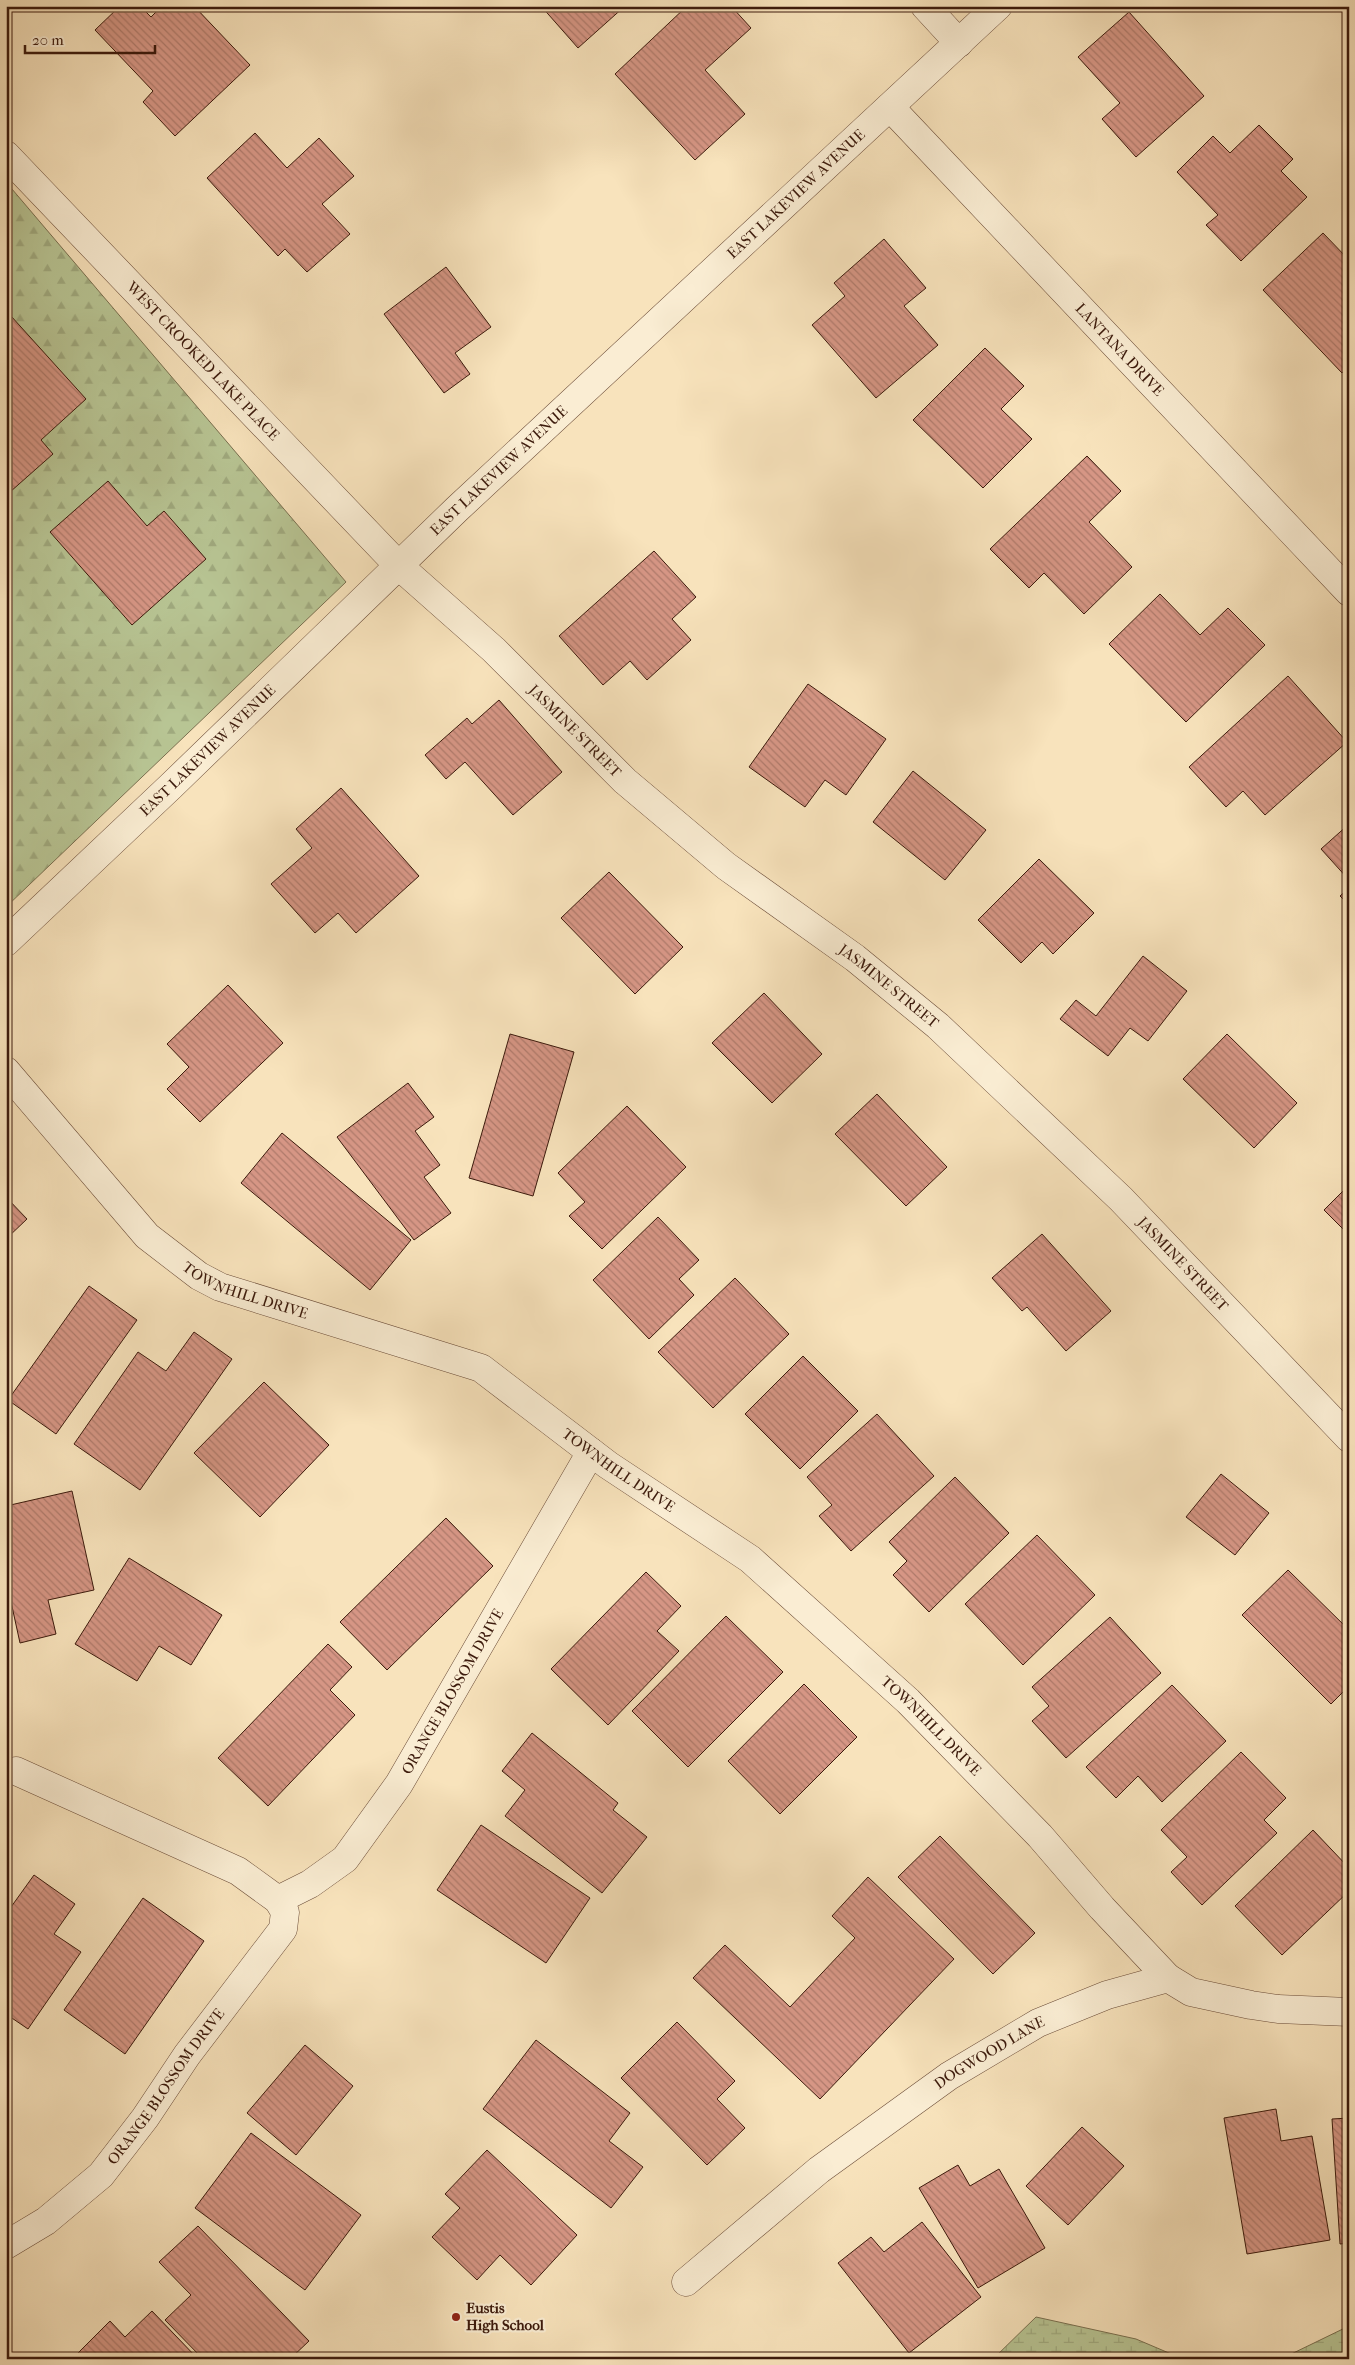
<svg xmlns="http://www.w3.org/2000/svg" width="1355" height="2365" font-family="'IM FELL French Canon',serif">
	<style>
		.forest { fill: url(#forest-firs); stroke: #7a7050 }
		.wetland { fill: url(#wetland-marsh); stroke: #7a7050 }
		.building { fill: url(#building-back-hatch); stroke: #3c1a0c }
		.lines { fill: none; stroke-linecap: round; stroke-linejoin: round }
		.minor-casing { stroke: #6b4c38; stroke-width: 29 }
		.minor { stroke: #faedd3; stroke-width: 28 }
		.poi-dot { fill: #8f2418; stroke: #faedd3; stroke-width: 2 }
		.labels { text-anchor: middle; stroke-width: 4.5; stroke-linejoin: round; paint-order: stroke }
		.street-label { font-size: 15px; fill: #3c1a0c; stroke: #faedd3 }
		.poi-label { font-size: 15px; font-weight: bold; fill: #3c1a0c; stroke: #faedd3; text-anchor: start }
	</style>
	<defs>
		<pattern id="forest-firs" width="22" height="20" patternUnits="userSpaceOnUse" patternTransform="scale(1.25)"><rect width="22" height="20" fill="#b8c594"/><path d="M5 1l3.5 6h-7zM16 11l3.5 6h-7z" fill="#9fa97e"/></pattern>
		<pattern id="wetland-marsh" width="20" height="14" patternUnits="userSpaceOnUse" patternTransform="scale(1.25)"><rect width="20" height="14" fill="#b8c594"/><path d="M1 5h8M5 5V1M11 12h8M15 12V8" fill="none" stroke="#9fa97e"/></pattern>
		<pattern id="building-back-hatch" width="6" height="6" patternUnits="userSpaceOnUse" patternTransform="scale(1.25)"><rect width="6" height="6" fill="#d69685"/><path d="M-1 5l2 2M0 0l6 6M5-1l2 2" fill="none" stroke="#af7a6b"/></pattern>
	</defs>
	<rect width="100%" height="100%" fill="#f8e3bc"/>
	<filter id="stains"><feTurbulence type="fractalNoise" baseFrequency=".004" numOctaves="4"/><feColorMatrix values="0 0 0 0 .2 0 0 0 0 .09 0 0 0 0 .02 0 0 0 .5 -.17"/></filter>
	<radialGradient id="worn" r=".72"><stop offset=".6" stop-color="#630" stop-opacity="0"/><stop offset="1" stop-color="#630" stop-opacity=".3"/></radialGradient>
	<path class="forest" d="M6 182 346 582 6 907Z"/>
	<path class="wetland" d="M1036 2317 1136 2339 1183 2359H993Z
		M1349 2326V2359H1281Z"/>
	<path class="building" d="M120 6H140L151 17 162 6H194L250 65 175 136 143 102 153 91 95 30Z
		M541 6H625L578 48Z
		M687 6H731L751 28 705 70 745 114 695 160 615 74Z
		M1129 12 1204 96 1136 157 1102 119 1120 103 1078 57Z
		M1259 125 1293 159 1281 171 1307 197 1241 261 1206 225 1218 215 1177 172 1213 136 1230 153Z
		M255 133 287 168 319 138 354 176 322 204 350 234 307 272 285 249 278 256 207 178Z
		M1323 233 1349 260V366L1342 373 1263 290Z
		M884 239 926 288 904 306 938 345 876 398 812 325 845 296 834 283Z
		M446 267 491 327 455 353 470 374 444 393 384 314Z
		M11 316 86 399 41 440 53 454 10 492 6 488V321Z
		M985 348 1024 386 1001 409 1032 439 983 488 913 420Z
		M1087 456 1121 491 1089 522 1132 567 1084 614 1044 573 1029 588 990 549Z
		M108 481 147 526 164 511 206 559 132 625 50 532Z
		M654 551 696 597 672 619 691 640 647 680 630 661 603 685 559 636Z
		M1160 594 1200 635 1228 608 1265 645 1186 722 1109 644Z
		M1288 676 1347 742 1265 815 1243 791 1226 807 1189 767Z
		M808 684 886 739 846 795 825 780 805 807 749 767Z
		M499 700 562 772 513 815 465 762 446 779 425 755 467 718 472 724Z
		M913 771 986 830 945 880 873 822Z
		M341 788 419 876 356 933 338 913 315 933 271 884 312 848 296 829Z
		M1349 824V880L1321 849Z
		M1039 859 1094 913 1053 954 1042 942 1021 963 978 920Z
		M609 872 683 947 635 994 561 918Z
		M1349 888V905L1340 896Z
		M1143 956 1187 991 1148 1041 1130 1028 1108 1056 1060 1019 1076 1000 1096 1016Z
		M228 985 283 1043 200 1122 167 1089 189 1067 167 1044Z
		M764 993 822 1054 772 1103 712 1043Z
		M510 1034 574 1052 533 1196 469 1178Z
		M1227 1034 1297 1103 1254 1148 1183 1079Z
		M408 1083 434 1117 415 1131 440 1165 424 1177 451 1213 414 1240 337 1137Z
		M877 1094 947 1167 906 1206 835 1134Z
		M627 1106 686 1167 602 1249 569 1216 585 1202 558 1173Z
		M282 1133 411 1240 370 1290 241 1183Z
		M1349 1185V1235L1324 1210Z
		M6 1197 27 1219 6 1239Z
		M658 1217 699 1260 679 1279 694 1295 649 1339 593 1280Z
		M1042 1234 1111 1311 1066 1351 1027 1307 1022 1311 992 1278Z
		M735 1278 789 1334 713 1408 658 1352Z
		M89 1286 137 1320 56 1434 8 1400Z
		M194 1332 232 1359 140 1490 74 1444 138 1352 166 1371Z
		M803 1356 858 1411 800 1469 745 1414Z
		M264 1382 329 1445 260 1517 194 1453Z
		M877 1414 934 1476 851 1551 819 1516 832 1505 807 1477Z
		M1221 1474 1269 1513 1235 1555 1186 1517Z
		M955 1477 1009 1533 929 1612 893 1575 907 1561 889 1542Z
		M72 1491 94 1590 48 1600 56 1634 20 1643 6 1579V1506Z
		M446 1518 493 1566 387 1670 340 1622Z
		M1037 1535 1095 1595 1023 1665 965 1604Z
		M129 1558 222 1615 191 1665 159 1646 137 1681 75 1644Z
		M1288 1570 1349 1630V1686L1331 1704 1242 1615Z
		M646 1572 681 1606 657 1631 679 1651 608 1725 551 1669Z
		M726 1616 783 1672 688 1767 632 1711Z
		M1110 1617 1161 1673 1066 1758 1032 1721 1049 1706 1032 1687Z
		M328 1644 352 1667 330 1690 355 1715 268 1806 218 1758Z
		M804 1684 857 1737 780 1814 728 1761Z
		M1172 1685 1226 1741 1162 1802 1138 1776 1116 1798 1086 1767Z
		M532 1733 618 1803 613 1810 647 1837 602 1893 505 1816 525 1790 502 1771Z
		M1241 1752 1286 1798 1264 1820 1277 1833 1202 1905 1171 1872 1187 1857 1161 1830Z
		M481 1825 590 1898 546 1963 437 1890Z
		M1313 1830 1349 1868V1891L1282 1955 1235 1906Z
		M940 1836 1035 1933 993 1974 898 1877Z
		M34 1875 75 1904 54 1934 81 1952 28 2029 6 2014V1914Z
		M868 1877 954 1959 820 2099 693 1978 725 1945 790 2007 855 1938 832 1916Z
		M143 1898 204 1941 125 2054 64 2010Z
		M677 2022 735 2081 717 2099 745 2128 707 2165 621 2078Z
		M536 2040 630 2113 609 2141 643 2167 611 2208 483 2109Z
		M305 2045 353 2086 296 2155 247 2113Z
		M1276 2109 1281 2141 1312 2136 1330 2240 1247 2254 1224 2118Z
		M1349 2118V2243L1340 2244 1332 2119Z
		M1082 2127 1124 2166 1068 2225 1026 2186Z
		M251 2133 361 2215 305 2290 195 2208Z
		M487 2150 577 2235 531 2285 500 2255 477 2280 432 2237 460 2208 445 2194Z
		M958 2165 970 2186 999 2169 1045 2248 978 2288 919 2188Z
		M922 2222 981 2297 909 2353 838 2263 871 2237 884 2252Z
		M198 2226 309 2341 290 2359H203L165 2320 191 2295 159 2262Z
		M152 2311 198 2359 73 2358 110 2321 125 2337Z"/>
	<g class="lines">
		<defs>
			<g id="minor">
				<path d="M925 6 959 43"/>
				<path id="s1" d="M890 107 1349 592"/>
				<path id="s2" d="M6 155 399 566 494 650 625 781 726 866 855 958 938 1026 1121 1199 1349 1438"/>
				<path id="s3" d="M6 942 171 786 457 509 998 6"/>
				<path id="s4" d="M6 1071 147 1236 199 1276 220 1287 481 1368 608 1465 750 1559 908 1701 1040 1836 1102 1908 1168 1978"/>
				<path id="s5" d="M278 1900 310 1884 345 1859 399 1784 591 1452"/>
				<path id="s6" d="M6 2245 46 2221 101 2175 145 2118 187 2055 283 1929 285 1912 278 1900 238 1871 16 1771"/>
				<path id="s7" d="M686 2282 819 2170 949 2076 1038 2023 1107 1995 1168 1978 1191 1992 1251 2005 1278 2009 1349 2012"/>
			</g>
		</defs>
		<use href="#minor" class="minor-casing"/>
		<use href="#minor" class="minor"/>
	</g>
	<circle class="poi-dot" cx="456" cy="2317" r="5"/>
	<g class="labels">
		<g class="street-label">
			<text dy="5" stroke="none"><textPath href="#s3" startOffset="1088">EAST LAKEVIEW AVENUE</textPath></text>
			<text dy="5" stroke="none"><textPath href="#s1" startOffset="334">LANTANA DRIVE</textPath></text>
			<text dy="5" stroke="none"><textPath href="#s2" startOffset="285">WEST CROOKED LAKE PLACE</textPath></text>
			<text dy="5" stroke="none"><textPath href="#s3" startOffset="682">EAST LAKEVIEW AVENUE</textPath></text>
			<text dy="5" stroke="none"><textPath href="#s2" startOffset="810">JASMINE STREET</textPath></text>
			<text dy="5" stroke="none"><textPath href="#s3" startOffset="278">EAST LAKEVIEW AVENUE</textPath></text>
			<text dy="5" stroke="none"><textPath href="#s2" startOffset="1215">JASMINE STREET</textPath></text>
			<text dy="5" stroke="none"><textPath href="#s2" startOffset="1620">JASMINE STREET</textPath></text>
			<text dy="5" stroke="none"><textPath href="#s4" startOffset="331">TOWNHILL DRIVE</textPath></text>
			<text dy="5" stroke="none"><textPath href="#s4" startOffset="751">TOWNHILL DRIVE</textPath></text>
			<text dy="5" stroke="none"><textPath href="#s5" startOffset="278">ORANGE BLOSSOM DRIVE</textPath></text>
			<text dy="5" stroke="none"><textPath href="#s4" startOffset="1156">TOWNHILL DRIVE</textPath></text>
			<text dy="5" stroke="none"><textPath href="#s7" startOffset="381">DOGWOOD LANE</textPath></text>
			<text dy="5" stroke="none"><textPath href="#s6" startOffset="228">ORANGE BLOSSOM DRIVE</textPath></text>
		</g>
		<g class="poi-label">
			<text x="466" y="2313">Eustis<tspan x="466" dy="17">High School</tspan></text>
		</g>
	</g>
	<rect width="1355" height="2365" fill="none" stroke="#f8e3bc" stroke-width="25"/>
	<rect x="8" y="8" width="1340" height="2350" fill="none" stroke="#3c1a0c" stroke-width="2.5"/>
	<rect x="12" y="12" width="1330" height="2340" fill="none" stroke="#3c1a0c"/>
	<path d="M25 45v8h130v-8" fill="none" stroke="#3c1a0c" stroke-width="2.5"/>
	<text x="32" y="45" font-size="15" fill="#3c1a0c" stroke="#faedd3" stroke-width="4" paint-order="stroke">20 m</text>
	<rect width="100%" height="100%" filter="url(#stains)"/>
	<rect width="100%" height="100%" fill="url(#worn)"/>
</svg>
